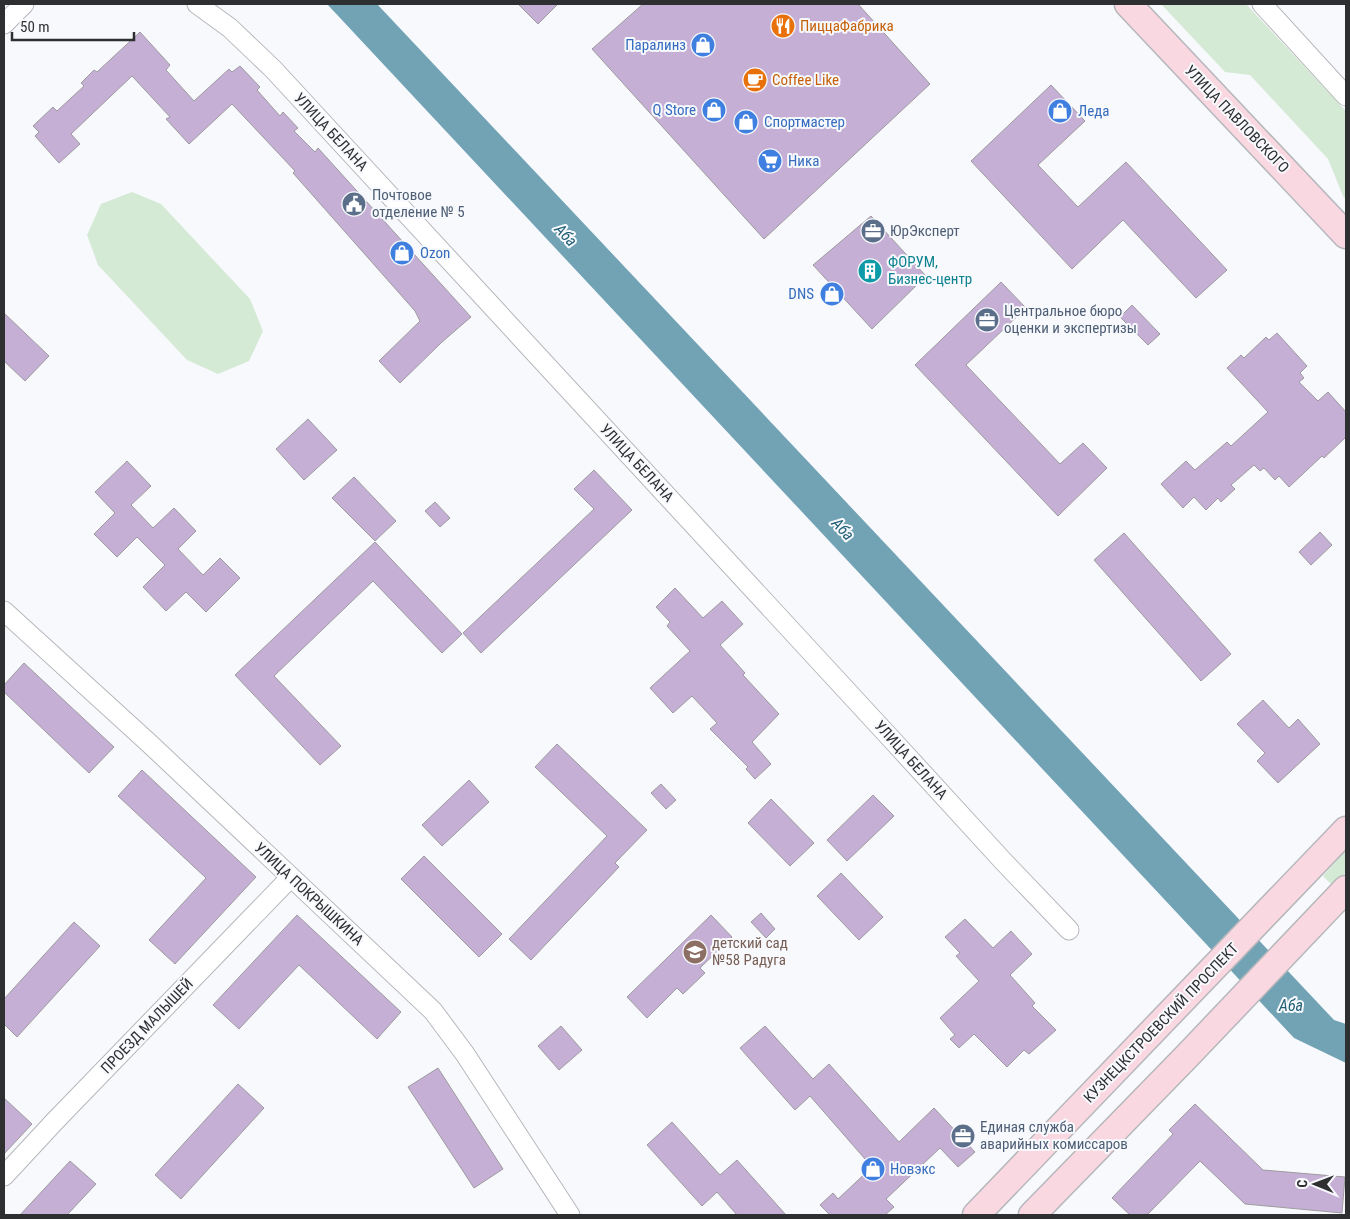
<svg xmlns="http://www.w3.org/2000/svg" width="1350" height="1219" font-family="'Roboto Condensed',sans-serif">
<style>
.green{fill:#d5ead4}
.water{fill:#72a3b5}
.building{fill:#c6afd5;stroke:#9d9b9f}
.lines{fill:none;stroke-linecap:round;stroke-linejoin:round}
.street-casing{stroke:#b6b7bb;stroke-width:21}
.secondary-casing{stroke:#b6b7bb;stroke-width:29}
.street{stroke:#fff;stroke-width:19}
.secondary{stroke:#fad8e2;stroke-width:26}
.labels{text-anchor:middle;dominant-baseline:central;stroke-width:4;stroke-linejoin:round;paint-order:stroke}
.food-label{font-size:15px;fill:#c56008;stroke:#f7f9fd;text-anchor:start}
.shop-label{font-size:15px;fill:#366cbe;stroke:#f7f9fd;text-anchor:start}
.street-label{font-size:15px;fill:#2e2f30;stroke:#f7f9fd}
.service-label{font-size:15px;fill:#4e5e75;stroke:#f7f9fd;text-anchor:start}
.culture-label{font-size:15px;fill:#0d838f;stroke:#f7f9fd;text-anchor:start}
.education-label{font-size:15px;fill:#785e54;stroke:#f7f9fd;text-anchor:start}
.water-label{font-size:16px;font-style:italic;fill:#205f74;stroke:#f7f9fd}
</style>
<rect width="100%" height="100%" fill="#f7f9fd"/>
<path class="green" d="M 1161,4 L 1246,4 L 1346,111 L 1346,200 L 1343,196 L 1328,159 L 1250,75 L 1225,72 Z
M 132,192 L 161,204 L 250,299 L 263,331 L 249,361 L 218,374 L 187,360 L 98,265 L 87,235 L 101,204 Z
M 1346,850 L 1346,872 L 1333,886 L 1323,876 Z"/>
<path class="water" d="M 327,4 L 377,4 L 1334,1020 L 1346,1024 L 1346,1063 L 1294,1038 Z"/>
<path class="building" d="M 518,4 L 558,4 L 538,24 Z
M 643,4 L 858,4 L 930,84 L 764,239 L 592,49 Z
M 140,32 L 170,65 L 166,70 L 194,101 L 229,69 L 232,72 L 240,66 L 260,87 L 257,90 L 280,116 L 283,112 L 298,128 L 294,131 L 315,152 L 318,148 L 471,317 L 442,342 L 400,383 L 379,361 L 420,321 L 415,311 L 293,173 L 295,171 L 232,104 L 189,144 L 166,119 L 170,117 L 132,76 L 71,134 L 80,144 L 59,163 L 35,136 L 39,132 L 33,126 L 53,107 L 57,111 L 84,86 L 81,83 L 94,70 L 97,72 Z
M 1051,85 L 1085,121 L 1038,165 L 1078,207 L 1126,162 L 1227,270 L 1196,298 L 1123,220 L 1072,269 L 971,161 Z
M 871,216 L 926,276 L 872,329 L 813,265 Z
M 1001,282 L 1026,308 L 966,365 L 1060,464 L 1083,443 L 1107,468 L 1058,516 L 915,365 Z
M 1132,305 L 1160,334 L 1148,345 L 1120,317 Z
M 4,313 L 49,356 L 25,381 L 4,361 Z
M 1277,333 L 1307,366 L 1300,373 L 1304,378 L 1299,382 L 1318,401 L 1328,392 L 1346,412 L 1346,437 L 1324,458 L 1322,456 L 1289,487 L 1279,476 L 1275,480 L 1264,468 L 1260,471 L 1254,465 L 1231,485 L 1235,489 L 1221,502 L 1218,498 L 1206,510 L 1194,497 L 1183,508 L 1161,484 L 1186,461 L 1195,470 L 1227,442 L 1231,446 L 1268,412 L 1227,368 L 1241,355 L 1244,358 L 1266,337 L 1269,340 Z
M 308,419 L 337,450 L 304,480 L 276,449 Z
M 127,461 L 151,486 L 131,505 L 153,528 L 174,508 L 196,531 L 178,549 L 203,575 L 220,558 L 240,578 L 206,612 L 186,592 L 166,611 L 143,587 L 165,565 L 137,537 L 117,557 L 94,534 L 115,513 L 95,492 Z
M 594,470 L 632,510 L 481,653 L 463,633 L 594,509 L 574,489 Z
M 354,477 L 396,521 L 375,541 L 332,498 Z
M 435,502 L 450,518 L 440,527 L 425,511 Z
M 1320,532 L 1332,545 L 1311,565 L 1299,552 Z
M 1124,533 L 1231,654 L 1201,681 L 1094,560 Z
M 375,542 L 462,634 L 442,653 L 373,581 L 274,676 L 341,746 L 320,765 L 235,675 Z
M 675,588 L 703,618 L 722,601 L 743,624 L 720,645 L 745,673 L 743,675 L 779,714 L 752,742 L 771,764 L 755,779 L 746,769 L 748,767 L 710,729 L 717,723 L 692,696 L 673,713 L 650,688 L 690,651 L 667,626 L 670,622 L 656,607 Z
M 24,663 L 114,747 L 89,773 L 4,692 L 4,685 Z
M 1263,700 L 1289,728 L 1298,719 L 1320,744 L 1278,783 L 1257,761 L 1265,753 L 1237,724 Z
M 557,744 L 647,830 L 615,863 L 619,867 L 531,960 L 509,939 L 607,836 L 535,767 Z
M 142,770 L 256,877 L 175,964 L 149,940 L 206,878 L 118,796 Z
M 469,780 L 489,802 L 442,846 L 422,825 Z
M 661,784 L 676,800 L 666,809 L 651,793 Z
M 873,795 L 894,816 L 847,861 L 827,840 Z
M 771,799 L 814,843 L 790,866 L 748,823 Z
M 424,856 L 502,934 L 479,957 L 401,879 Z
M 841,873 L 883,917 L 859,940 L 817,896 Z
M 761,913 L 775,929 L 766,938 L 751,922 Z
M 297,915 L 401,1012 L 377,1039 L 299,965 L 239,1029 L 213,1005 Z
M 711,915 L 732,937 L 700,968 L 705,973 L 683,994 L 677,988 L 647,1018 L 627,997 Z
M 965,919 L 993,948 L 1011,931 L 1032,954 L 1010,975 L 1035,1003 L 1032,1006 L 1056,1030 L 1029,1054 L 1024,1050 L 1007,1067 L 974,1034 L 959,1048 L 950,1039 L 955,1035 L 940,1018 L 979,981 L 956,956 L 960,953 L 945,937 Z
M 74,922 L 100,946 L 17,1037 L 4,1024 L 4,999 Z
M 561,1026 L 582,1050 L 559,1070 L 538,1046 Z
M 765,1026 L 813,1079 L 829,1064 L 899,1142 L 934,1108 L 975,1152 L 958,1167 L 940,1148 L 886,1199 L 894,1207 L 885,1215 L 830,1215 L 820,1205 L 833,1193 L 838,1199 L 872,1167 L 810,1096 L 795,1110 L 740,1048 Z
M 438,1068 L 503,1169 L 474,1188 L 408,1087 Z
M 238,1084 L 264,1108 L 181,1199 L 155,1175 Z
M 4,1098 L 32,1124 L 4,1154 Z
M 1195,1104 L 1263,1170 L 1345,1177 L 1342,1213 L 1245,1204 L 1200,1161 L 1147,1215 L 1130,1215 L 1112,1198 L 1173,1134 L 1169,1130 Z
M 672,1122 L 720,1175 L 737,1160 L 786,1215 L 737,1215 L 717,1192 L 702,1206 L 647,1145 Z
M 70,1161 L 96,1184 L 67,1215 L 20,1215 Z"/>
<g class="lines">
<defs>
<path id="street" d="M 197,4 L 230,28 L 273,69 L 895,743 L 1003,861 L 1069,930
M 1262,4 L 1346,96
M 4,24 L 24,4
M 4,611 L 150,744 L 433,1011 L 465,1054 L 570,1215
M 4,1176 L 55,1121 L 291,877"/>
<path id="secondary" d="M 1128,4 L 1346,235
M 976,1215 L 1346,830
M 1032,1215 L 1189,1054 L 1346,889"/>
</defs>
<use href="#street" class="street-casing"/>
<use href="#secondary" class="secondary-casing"/>
<use href="#street" class="street"/>
<use href="#secondary" class="secondary"/>
</g>
<defs>
<symbol id="restaurant-disc" viewBox="-11 -11 22 22"><circle r="9.5" fill="#e8710a" stroke="#f7f9fd"/><path d="M-5-6h1v4h1v-4h1v4h1v-4h1v5L-1.5 .5V6h-2V.5L-5-1ZM5-6V6H3V1.5H1.5Q1.5-4 5-6Z" fill="#fff"/></symbol>
<symbol id="shop-disc" viewBox="-11 -11 22 22"><circle r="9.5" fill="#3f7fe0" stroke="#f7f9fd"/><path d="M-5-2.5h2.3a2.7 3.5 0 0 1 5.4 0H5L5.5 6h-11ZM-1.5-2.5h3a1.5 2.3 0 0 0-3 0Z" fill="#fff"/></symbol>
<symbol id="cafe-disc" viewBox="-11 -11 22 22"><circle r="9.5" fill="#e8710a" stroke="#f7f9fd"/><path d="M-5.5-4.5H6V0H3Q3 3.5 0 3.5H-2.5Q-5.5 3.5-5.5 0ZM3-3.2v2h1.7v-2ZM-6 4.5H4V6H-6Z" fill="#fff"/></symbol>
<symbol id="supermarket-disc" viewBox="-11 -11 22 22"><circle r="9.5" fill="#3f7fe0" stroke="#f7f9fd"/><path d="M-6-5.5h2.5l.6 2H6L4.5 2H-2.5L-4.4-4H-6ZM-1.5 3.2a1.3 1.3 0 1 0 .1 0ZM3 3.2a1.3 1.3 0 1 0 .1 0Z" fill="#fff"/></symbol>
<symbol id="civic-disc" viewBox="-11 -11 22 22"><circle r="9.5" fill="#5c6f8a" stroke="#f7f9fd"/><path d="M-.6-6.5H3V-4.5H.6V-3L4-1V1h2V6H-6V1h2V-1L-.6-3ZM-1.2 2.5V6h2.4V2.5Z" fill="#fff"/></symbol>
<symbol id="office-disc" viewBox="-11 -11 22 22"><circle r="9.5" fill="#5c6f8a" stroke="#f7f9fd"/><path d="M-6-3h4V-5.5h4V-3h4V5H-6ZM-1-4.5V-3h2v-1.5ZM-6 0V1H6V0Z" fill="#fff"/></symbol>
<symbol id="building-disc" viewBox="-11 -11 22 22"><circle r="9.5" fill="#0f9aa8" stroke="#f7f9fd"/><path d="M-4-6H4V6H1V3H-1V6H-4ZM-2.5-4.3h1.7v1.8h-1.7ZM.8-4.3h1.7v1.8H.8ZM-2.5-1h1.7V.8h-1.7ZM.8-1h1.7V.8H.8Z" fill="#fff"/></symbol>
<symbol id="school-disc" viewBox="-11 -11 22 22"><circle r="9.5" fill="#8d6e63" stroke="#f7f9fd"/><path d="M0-5L7-2L0 1L-7-2ZM-4 1L0 2.5L4 1V4Q0 6-4 4Z" fill="#fff"/></symbol>
</defs>
<g fill-rule="evenodd">
<use href="#restaurant-disc" x="769" y="12" width="28" height="28"/>
<use href="#shop-disc" x="689" y="31" width="28" height="28"/>
<use href="#cafe-disc" x="741" y="66" width="28" height="28"/>
<use href="#shop-disc" x="700" y="96" width="28" height="28"/>
<use href="#shop-disc" x="1046" y="97" width="28" height="28"/>
<use href="#shop-disc" x="732" y="108" width="28" height="28"/>
<use href="#supermarket-disc" x="756" y="147" width="28" height="28"/>
<use href="#civic-disc" x="340" y="190" width="28" height="28"/>
<use href="#office-disc" x="859" y="217" width="28" height="28"/>
<use href="#shop-disc" x="388" y="239" width="28" height="28"/>
<use href="#building-disc" x="856" y="257" width="28" height="28"/>
<use href="#shop-disc" x="818" y="280" width="28" height="28"/>
<use href="#office-disc" x="973" y="306" width="28" height="28"/>
<use href="#school-disc" x="681" y="938" width="28" height="28"/>
<use href="#office-disc" x="949" y="1122" width="28" height="28"/>
<use href="#shop-disc" x="859" y="1155" width="28" height="28"/>
</g>
<g class="labels">
<g class="food-label">
<text x="800" y="26">ПиццаФабрика</text>
<text x="772" y="80">Coffee Like</text>
</g>
<g class="shop-label">
<text x="686" y="45" text-anchor="end">Паралинз</text>
<text x="696" y="110" text-anchor="end">Q Store</text>
<text x="1078" y="111">Леда</text>
<text x="764" y="122">Спортмастер</text>
<text x="788" y="161">Ника</text>
<text x="420" y="253">Ozon</text>
<text x="814" y="294" text-anchor="end">DNS</text>
<text x="890" y="1169">Новэкс</text>
</g>
<g class="street-label">
<text transform="translate(1237 119) rotate(46)">УЛИЦА ПАВЛОВСКОГО</text>
<text transform="translate(331 132) rotate(47)">УЛИЦА БЕЛАНА</text>
<text transform="translate(637 463) rotate(47)">УЛИЦА БЕЛАНА</text>
<text transform="translate(911 760) rotate(48)">УЛИЦА БЕЛАНА</text>
<text transform="translate(309 894) rotate(43)">УЛИЦА ПОКРЫШКИНА</text>
<text transform="translate(1161 1023) rotate(-46)">КУЗНЕЦКСТРОЕВСКИЙ ПРОСПЕКТ</text>
<text transform="translate(147 1026) rotate(-46)">ПРОЕЗД МАЛЫШЕЙ</text>
</g>
<g class="service-label">
<text x="372" y="195">Почтовое<tspan x="372" dy="17">отделение № 5</tspan></text>
<text x="890" y="231">ЮрЭксперт</text>
<text x="1004" y="311">Центральное бюро<tspan x="1004" dy="17">оценки и экспертизы</tspan></text>
<text x="980" y="1127">Единая служба<tspan x="980" dy="17">аварийных комиссаров</tspan></text>
</g>
<g class="culture-label">
<text x="888" y="262">ФОРУМ,<tspan x="888" dy="17">Бизнес-центр</tspan></text>
</g>
<g class="education-label">
<text x="712" y="943">детский сад<tspan x="712" dy="17">№58 Радуга</tspan></text>
</g>
<g class="water-label">
<text transform="translate(566 235) rotate(47)">Аба</text>
<text transform="translate(843 529) rotate(47)">Аба</text>
<text x="1291" y="1005">Аба</text>
</g>
</g>
<rect width="1350" height="1219" fill="none" stroke="#2e2f30" stroke-width="10"/>
<g transform="translate(1315 1184) rotate(271)" stroke="#f7f9fd" stroke-width="4" paint-order="stroke">
<path d="M0-4L9 19L0 12L-9 19Z" fill="#2e2f30"/>
<text y="-8" font-size="14" font-weight="bold" text-anchor="middle" fill="#2e2f30">С</text>
</g>
<path d="M12 32v8h122v-8" fill="none" stroke="#2e2f30" stroke-width="2.5"/>
<text x="20" y="32" font-size="15" fill="#2e2f30" stroke="#f7f9fd" stroke-width="4" paint-order="stroke">50 m</text>
</svg>
